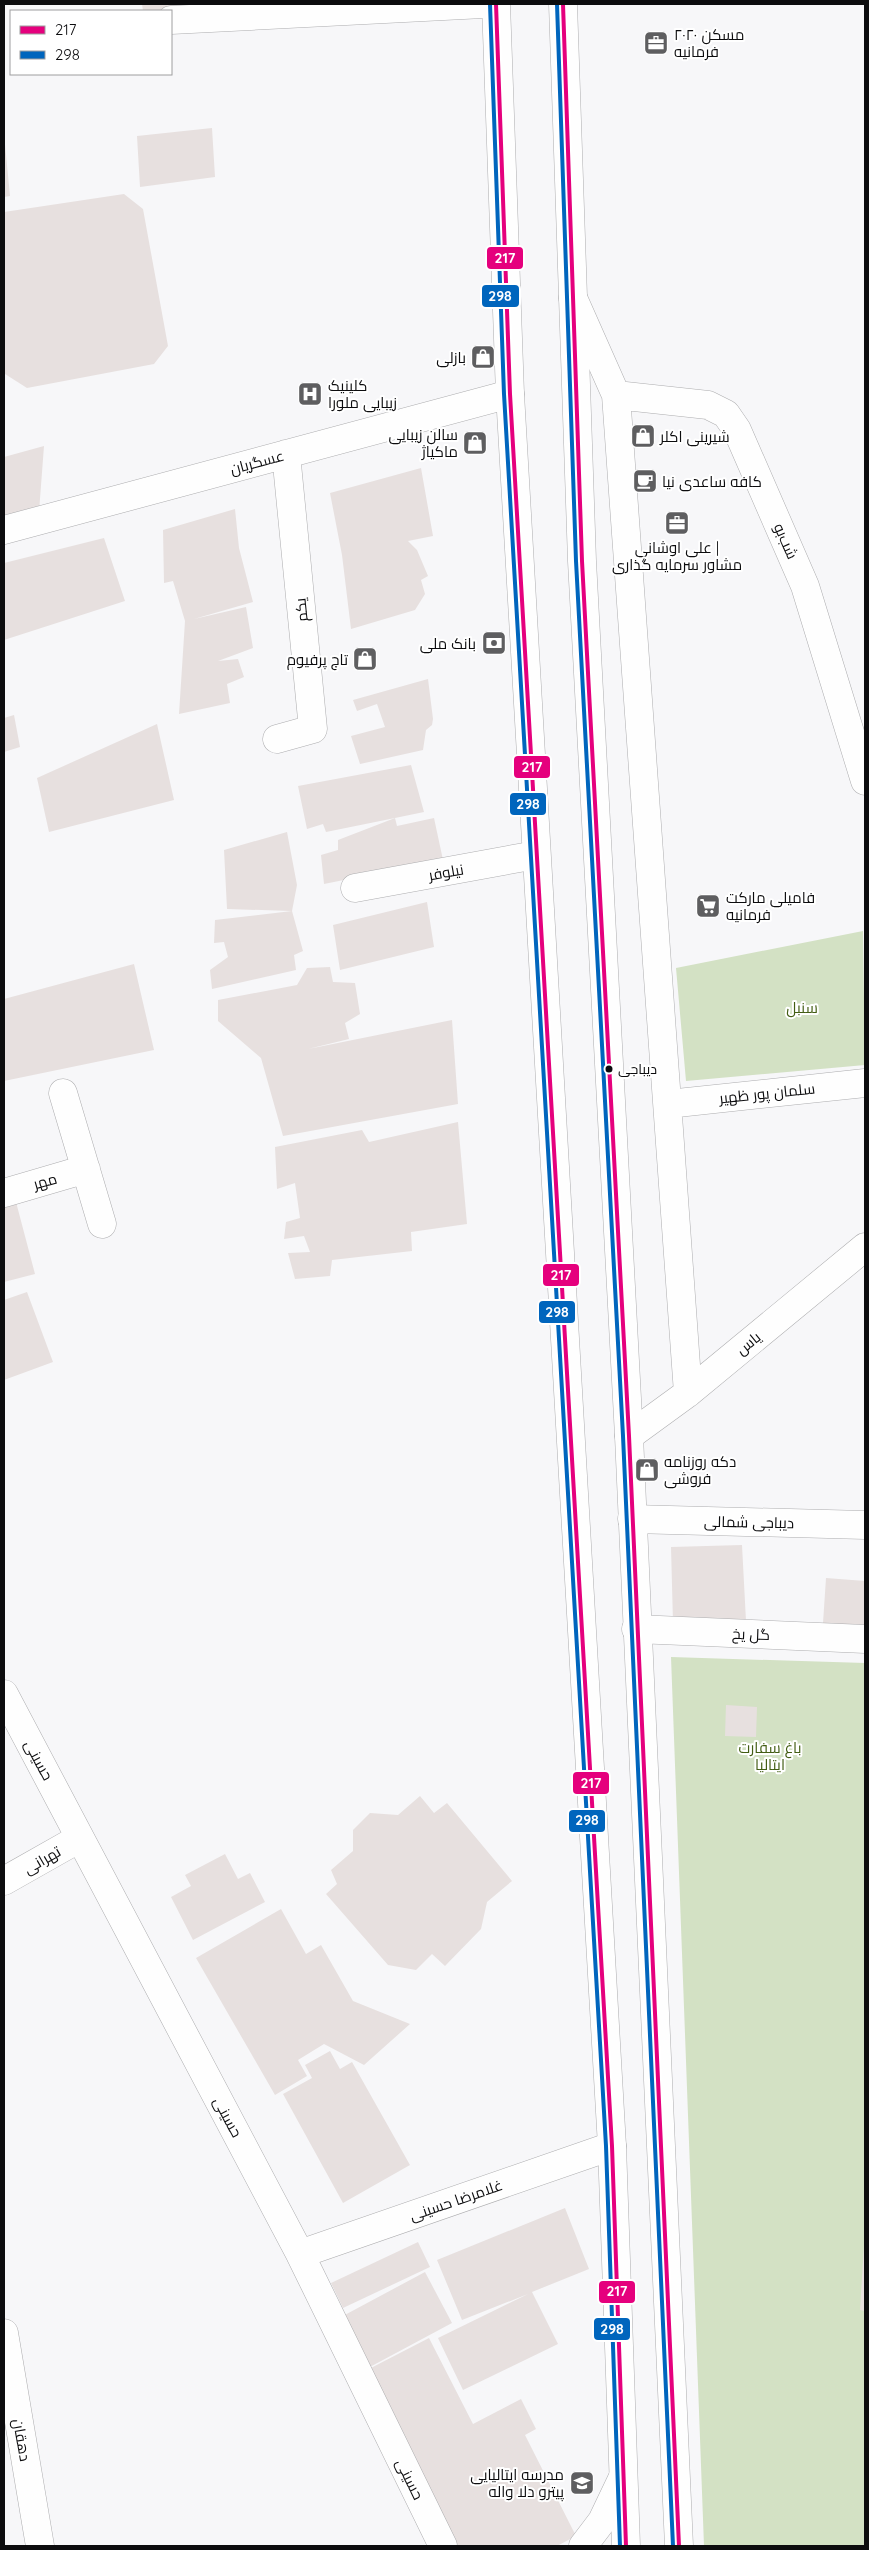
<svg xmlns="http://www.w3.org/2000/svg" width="869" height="2550" font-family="Quicksand,Cairo,sans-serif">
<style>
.green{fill:#d3e1c4}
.building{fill:#e7e0df}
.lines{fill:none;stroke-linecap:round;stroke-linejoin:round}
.minor-casing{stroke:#adadaf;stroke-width:29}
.secondary-casing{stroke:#adadaf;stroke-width:29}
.primary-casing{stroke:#adadaf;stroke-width:29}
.minor{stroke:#fefefe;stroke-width:28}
.secondary{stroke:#fefefe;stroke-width:28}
.primary{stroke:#fefefe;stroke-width:28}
.bus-1-casing{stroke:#fff;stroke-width:8}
.bus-2-casing{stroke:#fff;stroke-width:8}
.bus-1{stroke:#e5007d;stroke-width:4}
.bus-2{stroke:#0065bd;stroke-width:4}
.bus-dot{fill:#0c0c0e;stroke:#fff;stroke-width:2}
.labels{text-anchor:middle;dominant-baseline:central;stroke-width:4;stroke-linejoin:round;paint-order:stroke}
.bus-label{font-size:14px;fill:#0c0c0e;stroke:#fff;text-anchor:start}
.poi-label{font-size:15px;fill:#0c0c0e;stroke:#fff;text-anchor:start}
.street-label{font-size:15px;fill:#0c0c0e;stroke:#fff}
.park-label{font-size:15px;fill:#425d13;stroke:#fff}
.line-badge{stroke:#fff;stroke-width:2}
.badge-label{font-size:14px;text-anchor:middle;font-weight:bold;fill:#fff}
</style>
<rect width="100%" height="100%" fill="#f7f7f9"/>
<path class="green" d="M 863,931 L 865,1065 L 686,1081 L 676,968 Z
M 671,1657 L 865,1663 L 865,2546 L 704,2546 Z"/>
<path class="building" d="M 142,4 L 226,4 L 226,9 L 143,11 Z
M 212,128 L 215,177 L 140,187 L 137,136 Z
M 4,134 L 10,196 L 4,197 Z
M 124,194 L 143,209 L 168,346 L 154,364 L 27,388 L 5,374 L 4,370 L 4,212 Z
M 44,446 L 39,512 L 4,519 L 4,457 Z
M 421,468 L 433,536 L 408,541 L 417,550 L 428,576 L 421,580 L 425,594 L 415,610 L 351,629 L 342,555 L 330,493 Z
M 235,509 L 239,548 L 253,602 L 194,619 L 246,607 L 253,648 L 218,661 L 238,659 L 244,677 L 227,684 L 230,703 L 179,714 L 185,621 L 173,581 L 164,583 L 163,530 Z
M 104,538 L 125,601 L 4,640 L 4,563 Z
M 428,679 L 433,719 L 432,725 L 426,730 L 423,750 L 360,764 L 351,736 L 385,727 L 377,704 L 357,711 L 353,700 Z
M 14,715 L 20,747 L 4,752 L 4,718 Z
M 157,724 L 174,800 L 49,832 L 37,778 Z
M 411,765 L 424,812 L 395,818 L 397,826 L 434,818 L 443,860 L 324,884 L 321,855 L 338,850 L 338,840 L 395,818 L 326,832 L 323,824 L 307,829 L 298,786 Z
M 287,832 L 297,885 L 292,911 L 303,951 L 294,955 L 296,970 L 212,989 L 210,970 L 228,957 L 224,942 L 214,943 L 215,920 L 292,911 L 227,909 L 224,850 Z
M 427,902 L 434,947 L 340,970 L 333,925 Z
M 134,964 L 154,1050 L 4,1081 L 4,999 Z
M 330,967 L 333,982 L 355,983 L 360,1014 L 345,1023 L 349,1039 L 308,1049 L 452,1020 L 458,1104 L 283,1136 L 261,1058 L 218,1021 L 218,1000 L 297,985 L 307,968 Z
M 458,1122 L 467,1224 L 411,1232 L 412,1251 L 332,1260 L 330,1276 L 295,1279 L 288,1253 L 310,1252 L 304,1236 L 284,1239 L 286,1222 L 300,1218 L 295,1183 L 277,1189 L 275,1147 L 362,1130 L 369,1142 Z
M 16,1202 L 35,1274 L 4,1282 L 4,1205 Z
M 27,1292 L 53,1362 L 4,1380 L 4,1300 Z
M 742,1545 L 746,1621 L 673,1623 L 671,1547 Z
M 826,1578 L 865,1581 L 865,1626 L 823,1623 Z
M 726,1705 L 757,1707 L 756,1737 L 725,1736 Z
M 420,1796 L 434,1813 L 447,1803 L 512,1881 L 487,1902 L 481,1929 L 445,1966 L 432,1954 L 416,1970 L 388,1965 L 326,1894 L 337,1884 L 331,1870 L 353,1851 L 353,1830 L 370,1813 L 398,1815 Z
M 225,1854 L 238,1879 L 250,1873 L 265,1902 L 193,1940 L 171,1897 L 191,1886 L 185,1875 Z
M 281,1909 L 306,1954 L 321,1945 L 353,2001 L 410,2024 L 364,2065 L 324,2044 L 298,2060 L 307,2076 L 275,2095 L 196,1958 Z
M 330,2051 L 340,2069 L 352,2062 L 410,2165 L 343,2203 L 283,2094 L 312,2078 L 305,2065 Z
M 565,2208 L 589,2269 L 532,2292 L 558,2344 L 463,2390 L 438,2338 L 528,2294 L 462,2320 L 437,2260 Z
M 418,2242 L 430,2267 L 343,2308 L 331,2283 Z
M 864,2245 L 865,2245 L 865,2311 L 860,2310 Z
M 425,2272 L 452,2323 L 368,2368 L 341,2317 Z
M 429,2338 L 473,2424 L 521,2399 L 536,2429 L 525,2435 L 576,2536 L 557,2546 L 458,2546 L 367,2370 Z"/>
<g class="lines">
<defs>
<path id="minor" d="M 171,20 L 483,4
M 573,298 L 616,395 L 688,1393
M 616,395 L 708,405 L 726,414 L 737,430 L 805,586 L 865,781
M 4,530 L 510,394
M 277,739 L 313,729 L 286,454
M 355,888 L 536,855
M 63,1093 L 102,1224
M 668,1104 L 865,1083
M 4,1193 L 86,1169
M 629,1436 L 688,1393 L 865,1247
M 636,1629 L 865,1639
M 4,1694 L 300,2254 L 443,2546
M 4,1881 L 80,1838
M 300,2254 L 612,2146
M 4,2333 L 40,2546
M 583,2546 L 602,2521 L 623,2477"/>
<path id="secondary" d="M 632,1519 L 865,1525"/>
<path id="primary" d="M 496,4 L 510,394 L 612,2146 L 626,2546
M 563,4 L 582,561 L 629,1436 L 679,2546"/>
</defs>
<use href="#minor" class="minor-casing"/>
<use href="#secondary" class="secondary-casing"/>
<use href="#primary" class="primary-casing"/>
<use href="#minor" class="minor"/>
<use href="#secondary" class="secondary"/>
<use href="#primary" class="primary"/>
<defs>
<path id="bus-1" d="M 496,4 L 510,394 L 612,2146 L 626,2546
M 563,4 L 582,561 L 629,1436 L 679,2546"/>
<path id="bus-2" d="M 490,4 L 504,394 L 606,2146 L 620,2546
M 557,4 L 576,561 L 623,1436 L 673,2546"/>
</defs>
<use href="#bus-1" class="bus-1-casing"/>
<use href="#bus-2" class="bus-2-casing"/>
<use href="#bus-1" class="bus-1"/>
<use href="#bus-2" class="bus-2"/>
</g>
<defs>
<symbol id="office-square" viewBox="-11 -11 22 22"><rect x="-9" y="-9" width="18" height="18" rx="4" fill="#5e5e60" stroke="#fff"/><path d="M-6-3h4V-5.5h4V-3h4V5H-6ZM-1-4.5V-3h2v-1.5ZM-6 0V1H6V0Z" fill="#fff"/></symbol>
<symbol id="shop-square" viewBox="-11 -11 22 22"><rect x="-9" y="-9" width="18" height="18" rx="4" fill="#5e5e60" stroke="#fff"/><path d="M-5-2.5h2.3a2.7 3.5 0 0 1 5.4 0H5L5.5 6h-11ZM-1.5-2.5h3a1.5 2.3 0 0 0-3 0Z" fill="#fff"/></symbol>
<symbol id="hospital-square" viewBox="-11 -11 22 22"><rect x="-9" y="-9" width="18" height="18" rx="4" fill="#5e5e60" stroke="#fff"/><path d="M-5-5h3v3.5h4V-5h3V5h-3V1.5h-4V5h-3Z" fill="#fff"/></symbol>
<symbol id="cafe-square" viewBox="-11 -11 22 22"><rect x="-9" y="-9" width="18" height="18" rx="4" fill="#5e5e60" stroke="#fff"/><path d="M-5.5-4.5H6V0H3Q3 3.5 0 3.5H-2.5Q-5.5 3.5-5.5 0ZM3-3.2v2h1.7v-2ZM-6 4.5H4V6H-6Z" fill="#fff"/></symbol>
<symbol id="bank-square" viewBox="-11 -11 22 22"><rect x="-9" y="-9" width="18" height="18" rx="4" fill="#5e5e60" stroke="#fff"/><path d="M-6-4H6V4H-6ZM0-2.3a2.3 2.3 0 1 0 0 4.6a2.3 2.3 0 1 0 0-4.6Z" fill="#fff"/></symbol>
<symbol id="supermarket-square" viewBox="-11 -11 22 22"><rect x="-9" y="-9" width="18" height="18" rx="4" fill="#5e5e60" stroke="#fff"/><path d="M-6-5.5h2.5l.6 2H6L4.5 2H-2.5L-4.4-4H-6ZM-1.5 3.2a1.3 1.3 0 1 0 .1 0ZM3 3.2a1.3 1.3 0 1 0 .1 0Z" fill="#fff"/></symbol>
<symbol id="school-square" viewBox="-11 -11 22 22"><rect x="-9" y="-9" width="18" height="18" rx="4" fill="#5e5e60" stroke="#fff"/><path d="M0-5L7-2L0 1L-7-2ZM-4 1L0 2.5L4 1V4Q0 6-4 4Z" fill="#fff"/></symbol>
</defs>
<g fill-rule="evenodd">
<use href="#office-square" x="642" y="29" width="28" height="28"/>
<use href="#shop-square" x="469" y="343" width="28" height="28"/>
<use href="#hospital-square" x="296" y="380" width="28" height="28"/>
<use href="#shop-square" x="629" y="422" width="28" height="28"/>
<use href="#shop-square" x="461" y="429" width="28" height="28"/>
<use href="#cafe-square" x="631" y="467" width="28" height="28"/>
<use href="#office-square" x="663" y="509" width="28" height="28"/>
<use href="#bank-square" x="480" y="629" width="28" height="28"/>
<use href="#shop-square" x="351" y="645" width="28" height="28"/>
<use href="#supermarket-square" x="694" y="892" width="28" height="28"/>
<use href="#shop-square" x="633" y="1456" width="28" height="28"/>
<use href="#school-square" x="568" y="2469" width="28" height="28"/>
</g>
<circle class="bus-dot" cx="609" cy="1069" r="4.5"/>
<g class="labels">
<g class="bus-label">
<text x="618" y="1069">دیباجی</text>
</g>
<g class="poi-label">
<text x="674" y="34">مسکن ۲۰۲۰<tspan x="674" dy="17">فرمانیه</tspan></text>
<text x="466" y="357" text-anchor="end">بازلی</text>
<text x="328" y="385">کلینیک<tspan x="328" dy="17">زیبایی ملورا</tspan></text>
<text x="458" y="434" text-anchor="end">سالن زیبایی<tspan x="458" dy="17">ماکیاژ</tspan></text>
<text x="660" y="436">شیرینی اکلر</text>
<text x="662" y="481">کافه ساعدی نیا</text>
<text x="677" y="547" text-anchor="middle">علی اوشانی |<tspan x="677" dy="17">مشاور سرمایه گذاری</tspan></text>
<text x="476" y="643" text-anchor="end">بانک ملی</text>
<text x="348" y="659" text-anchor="end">تاچ پرفيوم</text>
<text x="726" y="897">فامیلی مارکت<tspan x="726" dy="17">فرمانیه</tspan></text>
<text x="664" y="1461">دکه روزنامه<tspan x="664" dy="17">فروشی</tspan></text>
<text x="564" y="2474" text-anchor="end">مدرسه ایتالیایی<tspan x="564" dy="17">پیترو دلا واله</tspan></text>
</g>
<g class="street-label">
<text transform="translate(257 462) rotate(-15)">عسگریان</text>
<text transform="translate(786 541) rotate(66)">شب‌بو</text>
<text transform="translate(301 610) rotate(-96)">یکم</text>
<text transform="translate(446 872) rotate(-10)">نیلوفر</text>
<text transform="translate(767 1093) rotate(-6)">سلمان پور ظهیر</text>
<text transform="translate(45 1181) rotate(-16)">مهر</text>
<text transform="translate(748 1343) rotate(-39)">یاس</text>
<text transform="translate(749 1522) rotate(1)">دیباجی شمالی</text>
<text transform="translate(751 1634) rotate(2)">گل یخ</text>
<text transform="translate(39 1760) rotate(62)">حسینی</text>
<text transform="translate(42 1860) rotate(-30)">تهرانی</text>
<text transform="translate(228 2117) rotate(62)">حسینی</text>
<text transform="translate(456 2200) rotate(-19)">غلامرضا حسینی</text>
<text transform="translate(22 2440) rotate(80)">دهقان</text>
<text transform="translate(410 2479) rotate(64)">حسینی</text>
</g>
<g class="park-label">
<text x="802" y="1007">سنبل</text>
<text x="770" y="1747">باغ سفارت<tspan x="770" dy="17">ایتالیا</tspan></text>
</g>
</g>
<g class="line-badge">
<rect x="486" y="246" width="38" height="24" rx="5" fill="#e5007d"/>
<rect x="481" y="284" width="39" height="24" rx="5" fill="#0065bd"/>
<rect x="513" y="755" width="38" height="24" rx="5" fill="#e5007d"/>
<rect x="509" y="792" width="38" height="24" rx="5" fill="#0065bd"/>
<rect x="542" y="1263" width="38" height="24" rx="5" fill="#e5007d"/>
<rect x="538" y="1300" width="38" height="24" rx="5" fill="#0065bd"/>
<rect x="572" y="1771" width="38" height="24" rx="5" fill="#e5007d"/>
<rect x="568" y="1809" width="38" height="24" rx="5" fill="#0065bd"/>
<rect x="598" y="2280" width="38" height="24" rx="5" fill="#e5007d"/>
<rect x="593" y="2317" width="38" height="24" rx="5" fill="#0065bd"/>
</g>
<g class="badge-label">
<text x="505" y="263">217</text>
<text x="500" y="301">298</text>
<text x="532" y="772">217</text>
<text x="528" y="809">298</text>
<text x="561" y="1280">217</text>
<text x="557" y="1317">298</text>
<text x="591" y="1788">217</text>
<text x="587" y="1825">298</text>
<text x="617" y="2296">217</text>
<text x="612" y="2334">298</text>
</g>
<rect width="869" height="2550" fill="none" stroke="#0c0c0e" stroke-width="10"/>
<rect x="10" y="10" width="162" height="65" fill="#ffffff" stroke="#9e9e9f"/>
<rect x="20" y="26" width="25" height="8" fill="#e5007d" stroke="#9e9e9f"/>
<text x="55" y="35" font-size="15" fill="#0c0c0e">217</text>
<rect x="20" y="51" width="25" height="8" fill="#0065bd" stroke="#9e9e9f"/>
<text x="55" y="60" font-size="15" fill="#0c0c0e">298</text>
</svg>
